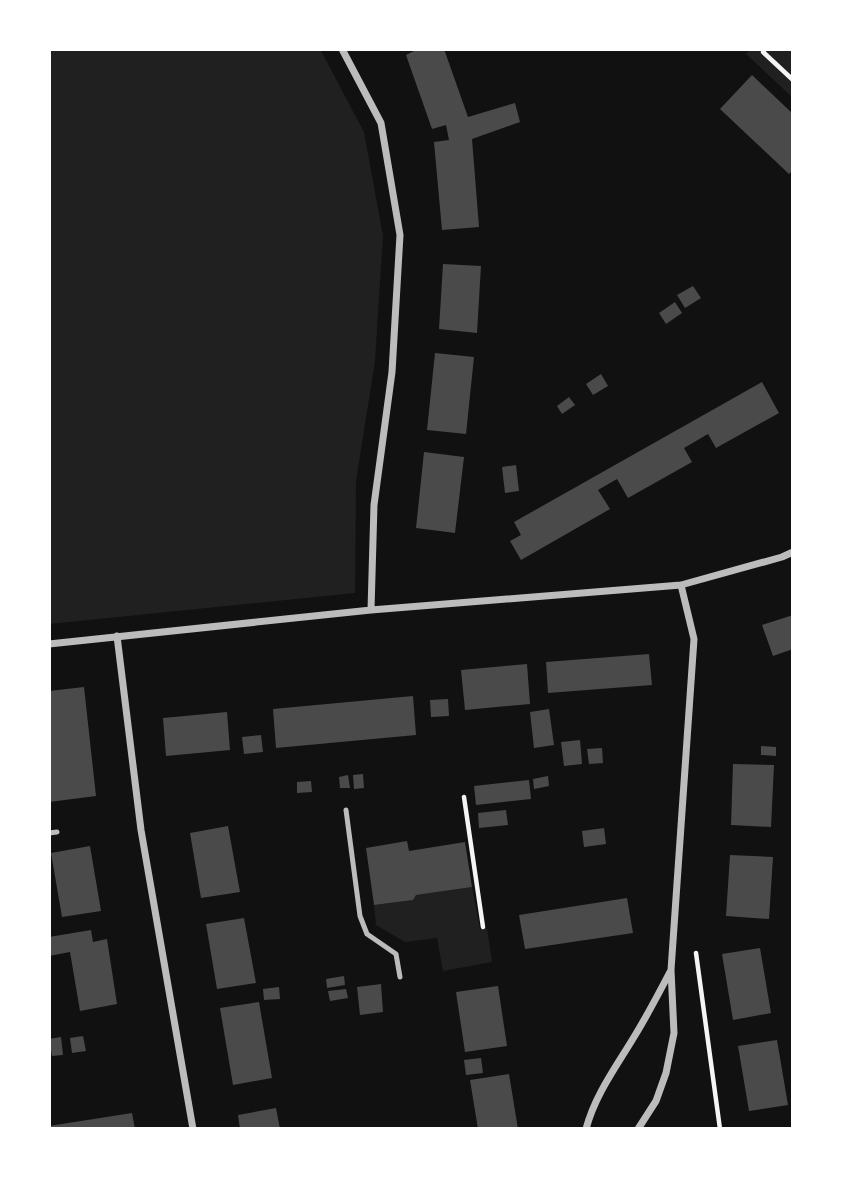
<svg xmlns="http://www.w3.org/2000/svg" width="842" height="1178" font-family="Arial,sans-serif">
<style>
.green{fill:#202020}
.building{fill:#4a4a4a}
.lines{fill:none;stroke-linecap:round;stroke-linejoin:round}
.path{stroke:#f5f5f5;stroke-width:4.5}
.service{stroke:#bcbcbc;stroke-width:5}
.minor{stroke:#bcbcbc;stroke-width:7}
</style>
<rect width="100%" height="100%" fill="#111"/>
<path class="green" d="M 49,49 L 320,49 L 364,132 L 383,236 L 375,361 L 356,481 L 355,593 L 49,624 Z
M 751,49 L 793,49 L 793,98 L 746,54 Z
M 472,887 L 480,929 L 487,928 L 492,962 L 443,971 L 437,938 L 405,942 L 376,925 L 374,905 L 413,900 L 416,895 Z"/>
<path class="building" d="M 418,49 L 444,49 L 468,117 L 515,103 L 520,122 L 472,139 L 479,227 L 442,230 L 434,142 L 449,140 L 446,125 L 432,129 L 406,55 Z
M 752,75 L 793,114 L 793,170 L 789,174 L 720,109 Z
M 443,264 L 481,266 L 477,333 L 439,329 Z
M 693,286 L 701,298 L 685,308 L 677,295 Z
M 675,302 L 682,313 L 666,324 L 659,313 Z
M 435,353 L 474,357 L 466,434 L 427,430 Z
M 601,374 L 608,386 L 593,395 L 586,384 Z
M 762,382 L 779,413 L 716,448 L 708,434 L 684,448 L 692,462 L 628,498 L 617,479 L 598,490 L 610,509 L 521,560 L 510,541 L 521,535 L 514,522 Z
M 569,397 L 575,405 L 562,414 L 557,406 Z
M 424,452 L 464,457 L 455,533 L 416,528 Z
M 516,465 L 519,491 L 505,493 L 502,467 Z
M 793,615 L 793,649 L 773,656 L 762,625 Z
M 649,654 L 652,685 L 548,693 L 546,662 Z
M 527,664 L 530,704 L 465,710 L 461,670 Z
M 84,687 L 96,796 L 49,802 L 49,691 Z
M 413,696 L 416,735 L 276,748 L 273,709 Z
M 448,699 L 449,716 L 431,717 L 430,700 Z
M 549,709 L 554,745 L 534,748 L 530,712 Z
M 227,712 L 230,750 L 166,756 L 163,718 Z
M 261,735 L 263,752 L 244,754 L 242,737 Z
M 580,740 L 582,764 L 564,766 L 561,742 Z
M 761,746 L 776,747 L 776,756 L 761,755 Z
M 602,748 L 603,763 L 589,764 L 587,749 Z
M 733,764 L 774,765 L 771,827 L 731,825 Z
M 363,774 L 364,788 L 354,789 L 353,775 Z
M 348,775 L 350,788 L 340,788 L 339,777 Z
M 548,776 L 549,786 L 534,789 L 533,779 Z
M 529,780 L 531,799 L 476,805 L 474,786 Z
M 311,781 L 312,792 L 297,793 L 297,782 Z
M 506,810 L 508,825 L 479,828 L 478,813 Z
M 228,826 L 240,892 L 201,898 L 190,833 Z
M 604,828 L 606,844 L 584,847 L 582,831 Z
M 407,841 L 409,851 L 465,842 L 472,887 L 416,895 L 413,900 L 374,905 L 366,848 Z
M 90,846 L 101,911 L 62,917 L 51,853 Z
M 730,855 L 773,857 L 769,919 L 726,916 Z
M 627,898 L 633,933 L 525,949 L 519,915 Z
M 244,918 L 256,983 L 217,989 L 206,924 Z
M 91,930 L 93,942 L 107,939 L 117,1004 L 80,1011 L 70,952 L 49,956 L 49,937 Z
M 760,948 L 771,1013 L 733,1020 L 722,954 Z
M 344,976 L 345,985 L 327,988 L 326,979 Z
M 381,984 L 383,1012 L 360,1015 L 357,987 Z
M 498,986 L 507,1046 L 465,1052 L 456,992 Z
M 279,987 L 280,999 L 264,1000 L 263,989 Z
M 346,989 L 348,998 L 330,1001 L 328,991 Z
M 259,1002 L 272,1078 L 233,1085 L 220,1008 Z
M 83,1036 L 86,1051 L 72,1053 L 70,1038 Z
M 61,1037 L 63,1055 L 52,1056 L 49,1039 Z
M 777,1040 L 788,1105 L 749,1111 L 738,1046 Z
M 481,1058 L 483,1073 L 466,1075 L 464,1060 Z
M 509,1074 L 518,1129 L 478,1129 L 470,1080 Z
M 276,1108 L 280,1129 L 240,1129 L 238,1115 Z
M 132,1113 L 135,1129 L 49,1129 L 49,1126 Z"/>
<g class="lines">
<path class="path" d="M 765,49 L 763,52 L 793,80
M 464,797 L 483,927
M 696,953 L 720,1129"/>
<path class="service" d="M 346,810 L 360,916 L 367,934 L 396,954 L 400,977
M 49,833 L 57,832"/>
<path class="minor" d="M 342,49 L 381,123 L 400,235 L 392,372 L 374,505 L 371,610
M 117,636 L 141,830 L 193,1129
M 49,644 L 371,610 L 681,585 L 782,557 L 793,552
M 586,1129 C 595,1095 616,1067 634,1037 C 647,1016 659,993 671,970
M 638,1129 L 656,1101 L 666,1073 L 674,1033 L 671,970 L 694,639 L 681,585"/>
</g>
<rect width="842" height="1178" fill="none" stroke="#ffffff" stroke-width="102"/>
</svg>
